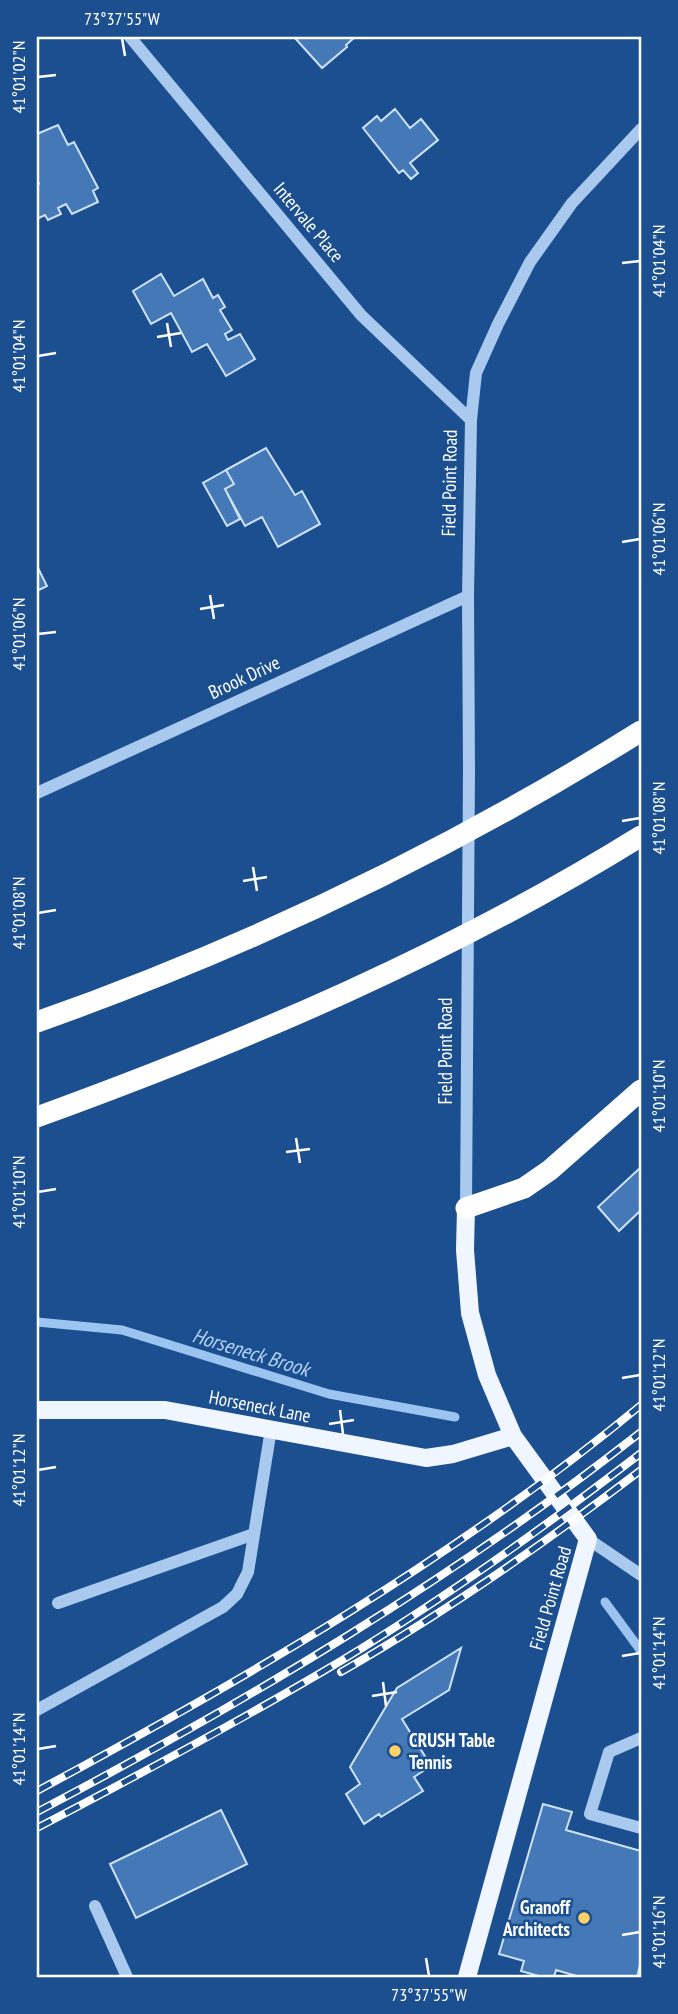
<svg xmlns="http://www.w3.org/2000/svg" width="678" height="2014" font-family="'PT Sans Narrow',sans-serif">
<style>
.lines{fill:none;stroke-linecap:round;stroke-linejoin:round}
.stream{stroke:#9cc4f0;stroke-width:9}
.building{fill:#4478b7;stroke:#cfe3fa;stroke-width:2}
.minor{stroke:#a9c9ee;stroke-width:12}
.major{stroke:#f0f6ff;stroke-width:18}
.highway{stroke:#fff;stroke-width:21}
.rail-casing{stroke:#fff;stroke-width:8}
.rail{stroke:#1b4f8f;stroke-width:5;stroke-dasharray:16;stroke-linecap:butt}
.ticks{fill:none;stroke:#fff;stroke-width:2.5}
.poi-dot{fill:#ffd166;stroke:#1b4f8f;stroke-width:2.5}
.labels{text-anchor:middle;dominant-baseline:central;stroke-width:5;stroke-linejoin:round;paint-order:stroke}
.street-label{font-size:19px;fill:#fff;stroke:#1b4f8f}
.poi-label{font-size:19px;font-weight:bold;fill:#fff;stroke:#1b4f8f;text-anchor:start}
.water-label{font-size:21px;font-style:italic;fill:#b5d3f5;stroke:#1b4f8f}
.neatline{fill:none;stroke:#fff;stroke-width:2.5}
.ticks-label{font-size:18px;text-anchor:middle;fill:#fff}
</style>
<rect width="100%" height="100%" fill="#1b4f8f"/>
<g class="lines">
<path class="stream" d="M 37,1322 L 122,1330 L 329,1394 L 455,1417
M 605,1602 L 641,1651"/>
</g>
<path class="building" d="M 294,37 L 355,37 L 346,45 L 347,47 L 322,68 Z
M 395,109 L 410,128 L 421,119 L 438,140 L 410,163 L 418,173 L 411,179 L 403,170 L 399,173 L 363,128 L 377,116 L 381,121 Z
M 58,125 L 68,145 L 74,142 L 98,188 L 93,191 L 98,202 L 72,214 L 66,204 L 58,208 L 61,214 L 48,220 L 45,215 L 37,219 L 37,186 L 39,184 L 37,179 L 37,134 Z
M 161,274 L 174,296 L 203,279 L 213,298 L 218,295 L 225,307 L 220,310 L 232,330 L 225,334 L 228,340 L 240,334 L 255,359 L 226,376 L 207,344 L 192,352 L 171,313 L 151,324 L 133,291 Z
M 266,448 L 295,495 L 302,491 L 320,524 L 278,547 L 262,517 L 245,526 L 225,489 L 234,484 L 226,470 Z
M 226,470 L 234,484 L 225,489 L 240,519 L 227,526 L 203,483 Z
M 37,566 L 47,586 L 37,591 Z
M 641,1167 L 641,1210 L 619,1231 L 598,1207 Z
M 461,1648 L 449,1690 L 402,1719 L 431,1766 L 414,1777 L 423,1791 L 381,1817 L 379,1814 L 364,1824 L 346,1794 L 360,1784 L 350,1767 L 397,1688 Z
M 543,1804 L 572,1812 L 566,1830 L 641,1851 L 641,1961 L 637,1977 L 580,1977 L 556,1970 L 554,1977 L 542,1977 L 521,1971 L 524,1961 L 499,1954 Z
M 221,1810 L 247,1864 L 136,1918 L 110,1864 Z"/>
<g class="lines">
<path class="minor" d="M 130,37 L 361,315 L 471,420
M 37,793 L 468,596
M 466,1208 L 469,770 L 468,596 L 471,420 L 476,373 L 498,324 L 530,262 L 572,203 L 641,129
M 588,1539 L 641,1575
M 58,1603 L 254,1534
M 37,1710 L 223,1607 L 237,1594 L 248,1572 L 271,1429
M 641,1738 L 609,1752 L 590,1814 L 641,1828
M 95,1906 L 127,1977"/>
<path class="major" d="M 466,1208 L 465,1250 L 470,1313 L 487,1375 L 513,1436 L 588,1539 L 467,1977
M 37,1410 L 165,1410 L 426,1458 L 453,1454 L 513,1436"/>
<path class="highway" d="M 37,1022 C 249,947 451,850 641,731
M 37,1117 C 246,1041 451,954 641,836
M 466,1208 L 524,1188 L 550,1170 L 641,1090"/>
<defs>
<path id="rail" d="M 341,1672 C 446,1612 545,1543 641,1470
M 37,1791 C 247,1678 457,1557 641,1405
M 37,1812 C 248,1701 453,1579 641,1432
M 37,1828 C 131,1779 225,1729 317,1675 C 430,1609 537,1533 641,1453"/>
</defs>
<use href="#rail" class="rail-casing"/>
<use href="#rail" class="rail"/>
</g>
<path class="ticks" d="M 122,38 L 125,56M 38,77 L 56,75M 622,263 L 640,261M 167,323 L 171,347M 157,337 L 181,333M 38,356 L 56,353M 622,542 L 640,539M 210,595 L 214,619M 200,609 L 224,605M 38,634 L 56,632M 622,821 L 640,818M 253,867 L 257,891M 243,881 L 267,877M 38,913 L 56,910M 622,1099 L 640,1096M 296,1138 L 300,1163M 286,1152 L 310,1149M 38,1192 L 56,1189M 622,1378 L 640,1375M 340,1410 L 343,1434M 329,1424 L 354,1420M 38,1470 L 56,1467M 622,1656 L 640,1653M 383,1682 L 386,1706M 372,1696 L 397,1692M 38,1749 L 56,1746M 622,1935 L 640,1932M 426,1958 L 429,1976"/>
<g class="poi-dot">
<circle cx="395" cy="1751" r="7"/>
<circle cx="584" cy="1918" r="7"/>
</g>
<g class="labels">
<g class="street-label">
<text transform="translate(309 222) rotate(50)">Intervale Place</text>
<text transform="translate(449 483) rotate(-89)">Field Point Road</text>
<text transform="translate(244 677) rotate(-25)">Brook Drive</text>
<text transform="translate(445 1051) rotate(-90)">Field Point Road</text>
<text transform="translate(260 1406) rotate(11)">Horseneck Lane</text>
<text transform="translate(550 1598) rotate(-74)">Field Point Road</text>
</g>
<g class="poi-label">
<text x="409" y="1740">CRUSH Table<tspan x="409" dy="22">Tennis</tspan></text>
<text x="570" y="1907" text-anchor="end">Granoff<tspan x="570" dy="22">Architects</tspan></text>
</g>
<g class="water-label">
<text transform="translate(251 1352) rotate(17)">Horseneck Brook</text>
</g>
</g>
<rect width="678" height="2014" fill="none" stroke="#1b4f8f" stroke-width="77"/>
<rect x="38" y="38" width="602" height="1938" class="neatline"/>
<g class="ticks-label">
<text x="122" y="25">73°37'55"W</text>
<text transform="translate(19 77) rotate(-90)" y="6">41°01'02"N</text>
<text transform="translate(659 261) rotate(-90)" y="6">41°01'04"N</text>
<text transform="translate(19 356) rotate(-90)" y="6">41°01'04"N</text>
<text transform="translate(659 539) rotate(-90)" y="6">41°01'06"N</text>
<text transform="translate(19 634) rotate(-90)" y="6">41°01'06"N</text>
<text transform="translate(659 818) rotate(-90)" y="6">41°01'08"N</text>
<text transform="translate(19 913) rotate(-90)" y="6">41°01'08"N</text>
<text transform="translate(659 1096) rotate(-90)" y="6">41°01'10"N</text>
<text transform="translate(19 1192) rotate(-90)" y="6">41°01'10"N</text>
<text transform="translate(659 1375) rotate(-90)" y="6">41°01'12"N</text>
<text transform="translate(19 1470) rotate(-90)" y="6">41°01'12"N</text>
<text transform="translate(659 1653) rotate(-90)" y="6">41°01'14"N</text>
<text transform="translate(19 1749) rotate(-90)" y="6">41°01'14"N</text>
<text transform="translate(659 1932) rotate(-90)" y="6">41°01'16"N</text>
<text x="429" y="2001">73°37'55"W</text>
</g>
</svg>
